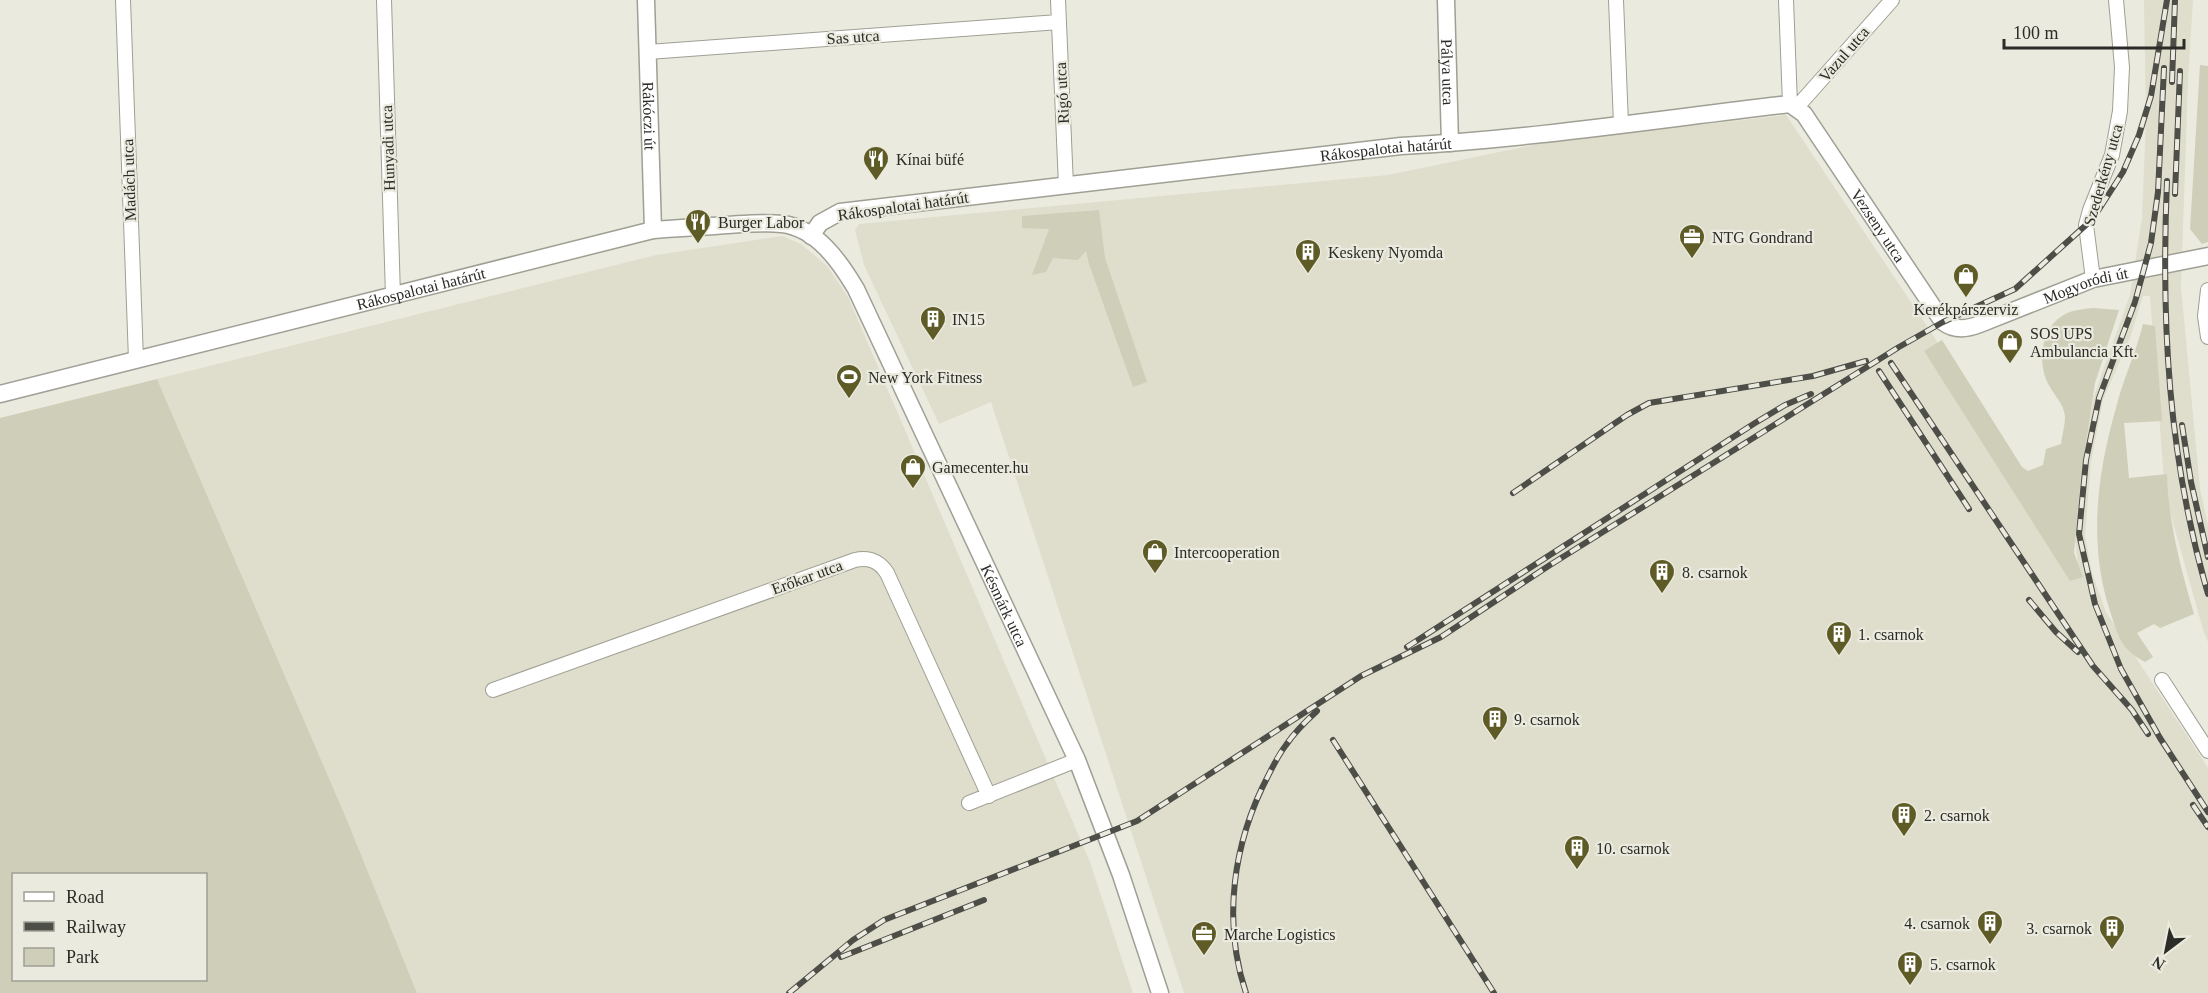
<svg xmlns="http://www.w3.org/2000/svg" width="2208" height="993" font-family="'Times New Roman',serif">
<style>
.built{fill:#dfdecc}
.green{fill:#cfceb9;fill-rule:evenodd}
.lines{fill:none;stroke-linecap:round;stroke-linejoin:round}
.minor-casing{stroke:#9f9f94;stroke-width:16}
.tertiary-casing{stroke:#9f9f94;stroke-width:19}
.minor{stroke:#fff;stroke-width:14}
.tertiary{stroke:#fff;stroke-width:16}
.rail-casing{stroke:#4e4e49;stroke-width:6}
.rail{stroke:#eaeade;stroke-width:4;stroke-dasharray:11;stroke-linecap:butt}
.labels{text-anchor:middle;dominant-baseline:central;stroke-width:4.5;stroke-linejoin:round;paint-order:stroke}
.street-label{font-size:16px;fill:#2b2b27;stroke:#eaeade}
.poi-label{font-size:16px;fill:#2b2b27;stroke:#eaeade;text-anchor:start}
</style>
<rect width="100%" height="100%" fill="#eaeade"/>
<path class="built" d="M 2144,0 L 2193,0 L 2188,81 L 2181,287 L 2200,489 L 2208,525 L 2208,642 L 2204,633 L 2165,494 L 2150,296 L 2143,296 L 2130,338 L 2103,400 L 2091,462 L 2085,536 L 2092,573 L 2106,612 L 2208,768 L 2208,993 L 1184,993 L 991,402 L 939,424 L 864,265 L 855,230 L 859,224 L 1388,175 L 1548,142 L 1786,115 L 1929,329 L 2078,564 L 2074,531 L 2080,457 L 2094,396 L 2130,295 L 2142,218 L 2146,120 Z
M 782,236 L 801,244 L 827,266 L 848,297 L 1090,862 L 1133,993 L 417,993 L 347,820 L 157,379 L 656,255 Z"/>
<path class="green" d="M 2200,65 L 2208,66 L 2208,242 L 2202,244 L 2190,229 Z
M 1099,210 L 1105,258 L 1147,382 L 1133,387 L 1089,264 L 1086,251 L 1078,260 L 1053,258 L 1046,272 L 1032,275 L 1049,229 L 1022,228 L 1022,216 Z
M 2093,308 L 2119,310 L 2095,383 L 2081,475 L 2074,553 L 2083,577 L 2070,581 L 1924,351 L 1942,340 L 2022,467 L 2028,471 L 2043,465 L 2046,449 L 2061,444 C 2062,436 2065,425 2065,417 C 2065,404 2050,391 2046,379 C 2038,359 2042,328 2062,316 C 2071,310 2083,309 2093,308 Z
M 2143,324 L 2155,326 L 2162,421 L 2124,423 L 2129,478 L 2167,474 C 2168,521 2181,569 2194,614 L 2160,628 L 2154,624 L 2137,633 L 2153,657 L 2145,662 C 2120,649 2118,635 2110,611 C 2088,544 2097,474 2116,408 C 2123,379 2136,353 2143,324 Z
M 157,379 L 347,820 L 417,993 L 0,993 L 0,418 ZM 14,874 L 206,874 L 206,980 L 14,980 Z"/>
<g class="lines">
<defs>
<path id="minor" d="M 123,0 L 136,360
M 384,0 L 393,296
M 1058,0 L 1066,186
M 1616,0 L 1621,124
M 1786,0 L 1790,104
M 648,52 L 1059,22
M 1797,107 L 1892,0
M 2093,279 L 2086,225 L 2090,210 L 2112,155 L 2120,111 L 2122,67 L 2116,0
M 2208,290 L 2205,316 L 2208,337
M 2162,680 L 2208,751
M 493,690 L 855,560 C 869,557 879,561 887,573 L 989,796
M 969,803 L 1077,760"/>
<g id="tertiary">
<path id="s1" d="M 646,0 L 653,230"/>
<path id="s2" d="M 1446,0 L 1450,143"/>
<path id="s3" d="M 811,236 L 820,223 L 840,212 L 1401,146 C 1531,139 1661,119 1790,104 L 1804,114 L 1943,322 C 1955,331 1967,329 1980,324 L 2093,279 L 2208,256"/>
<path id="s4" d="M 0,394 L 653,230 C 678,228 702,227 727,225 C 745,224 764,222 782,224 C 817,228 840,262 856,289 L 1077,760 L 1121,875 L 1160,993"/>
</g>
</defs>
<use href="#minor" class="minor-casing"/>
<use href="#tertiary" class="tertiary-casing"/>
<use href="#minor" class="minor"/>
<use href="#tertiary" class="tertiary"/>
<defs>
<path id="rail" d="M 2164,68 L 2158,192 L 2151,243 L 2135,302 L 2099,398 L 2086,460 L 2079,534 L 2095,604 L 2121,669 L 2160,738 L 2208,812
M 2172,82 L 2175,0
M 2167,181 C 2161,322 2168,457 2208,594
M 2175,194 L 2180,71
M 1891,363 L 2093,666 L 2132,710 L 2148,734
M 1879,371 L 1969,509
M 2182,425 L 2191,482 L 2208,557
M 1513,493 L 1627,415 L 1649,403 L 1813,376 L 1866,361
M 2029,600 L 2056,632 L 2078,652
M 1407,647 L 1755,423 L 1785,405 L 1811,394
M 1333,740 L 1494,993
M 2193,805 L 2208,827
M 841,957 L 984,900
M 789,993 L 853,940 L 884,920 L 1137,821 L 1361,676 L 1441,637 L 1550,565 L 1899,347 L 1943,322 L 2015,289 L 2086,225 L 2096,214 L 2123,172 L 2139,135 L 2151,96 L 2167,0
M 1246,993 C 1222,921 1233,843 1268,776 C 1273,766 1279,754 1286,745 C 1294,733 1306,721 1317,711"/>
</defs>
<use href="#rail" class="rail-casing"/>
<use href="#rail" class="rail"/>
</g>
<defs>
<symbol id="restaurant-pin" viewBox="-11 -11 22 30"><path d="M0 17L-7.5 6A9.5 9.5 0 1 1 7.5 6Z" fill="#5e5b27" stroke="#eaeade"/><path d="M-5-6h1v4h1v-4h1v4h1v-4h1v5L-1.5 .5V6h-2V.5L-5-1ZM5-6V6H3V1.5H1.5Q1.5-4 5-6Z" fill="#fff"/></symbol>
<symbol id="office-pin" viewBox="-11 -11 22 30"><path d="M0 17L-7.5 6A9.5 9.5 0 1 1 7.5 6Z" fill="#5e5b27" stroke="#eaeade"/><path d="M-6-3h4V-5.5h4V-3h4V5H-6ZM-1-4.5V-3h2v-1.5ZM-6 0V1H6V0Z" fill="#fff"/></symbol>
<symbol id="building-pin" viewBox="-11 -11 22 30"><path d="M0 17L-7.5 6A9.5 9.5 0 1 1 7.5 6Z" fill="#5e5b27" stroke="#eaeade"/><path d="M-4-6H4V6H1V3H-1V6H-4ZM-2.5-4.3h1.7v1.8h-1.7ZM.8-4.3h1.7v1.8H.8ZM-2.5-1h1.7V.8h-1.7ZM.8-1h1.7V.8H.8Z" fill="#fff"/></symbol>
<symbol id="shop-pin" viewBox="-11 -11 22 30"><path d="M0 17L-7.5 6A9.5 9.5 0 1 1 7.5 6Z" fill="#5e5b27" stroke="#eaeade"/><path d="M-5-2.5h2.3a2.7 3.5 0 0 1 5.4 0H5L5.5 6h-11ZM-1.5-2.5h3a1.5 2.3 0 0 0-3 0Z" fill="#fff"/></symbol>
<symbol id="stadium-pin" viewBox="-11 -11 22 30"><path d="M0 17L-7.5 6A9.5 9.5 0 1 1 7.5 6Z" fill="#5e5b27" stroke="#eaeade"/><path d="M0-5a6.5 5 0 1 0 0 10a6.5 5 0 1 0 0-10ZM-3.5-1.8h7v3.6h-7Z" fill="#fff"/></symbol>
</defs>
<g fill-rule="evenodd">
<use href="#restaurant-pin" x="861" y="144" width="30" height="40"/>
<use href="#restaurant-pin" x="683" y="207" width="30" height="40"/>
<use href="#office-pin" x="1677" y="222" width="30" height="40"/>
<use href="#building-pin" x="1293" y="237" width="30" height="40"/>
<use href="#shop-pin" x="1951" y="261" width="30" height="40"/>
<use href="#building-pin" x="918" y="304" width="30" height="40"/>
<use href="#shop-pin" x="1995" y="327" width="30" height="40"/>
<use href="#stadium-pin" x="834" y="362" width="30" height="40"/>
<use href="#shop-pin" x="898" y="452" width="30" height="40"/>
<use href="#shop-pin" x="1140" y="537" width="30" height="40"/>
<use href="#building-pin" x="1647" y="557" width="30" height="40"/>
<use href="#building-pin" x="1824" y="619" width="30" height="40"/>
<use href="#building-pin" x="1480" y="704" width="30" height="40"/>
<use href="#building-pin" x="1889" y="800" width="30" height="40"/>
<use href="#building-pin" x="1562" y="833" width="30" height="40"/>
<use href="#building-pin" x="1975" y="908" width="30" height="40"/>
<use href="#building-pin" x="2097" y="913" width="30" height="40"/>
<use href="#office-pin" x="1189" y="919" width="30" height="40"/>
<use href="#building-pin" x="1895" y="949" width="30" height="40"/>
</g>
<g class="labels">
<g class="street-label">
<text transform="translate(853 37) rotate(-4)">Sas utca</text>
<text transform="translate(1844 54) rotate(-49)">Vazul utca</text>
<text stroke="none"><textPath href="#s2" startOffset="72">Pálya utca</textPath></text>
<text transform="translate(1062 93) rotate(-93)">Rigó utca</text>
<text stroke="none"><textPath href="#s1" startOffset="116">Rákóczi út</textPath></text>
<text transform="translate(388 148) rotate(-92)">Hunyadi utca</text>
<text stroke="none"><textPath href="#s3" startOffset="588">Rákospalotai határút</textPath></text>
<text transform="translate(2103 175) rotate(-74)">Szederkény utca</text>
<text transform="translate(129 180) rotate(-92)">Madách utca</text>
<text transform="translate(903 206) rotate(-8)">Rákospalotai határút</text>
<text stroke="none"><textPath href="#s3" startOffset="1146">Vezseny utca</textPath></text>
<text stroke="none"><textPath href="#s3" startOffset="1414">Mogyoródi út</textPath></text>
<text stroke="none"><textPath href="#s4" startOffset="434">Rákospalotai határút</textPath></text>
<text transform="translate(807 577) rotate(-20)">Erőkar utca</text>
<text stroke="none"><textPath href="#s4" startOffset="1254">Késmárk utca</textPath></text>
</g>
<g class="poi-label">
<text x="896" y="159">Kínai büfé</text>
<text x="718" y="222">Burger Labor</text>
<text x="1712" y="237">NTG Gondrand</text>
<text x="1328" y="252">Keskeny Nyomda</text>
<text x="1966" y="309" text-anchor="middle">Kerékpárszerviz</text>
<text x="952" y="319">IN15</text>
<text x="2030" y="333">SOS UPS<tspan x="2030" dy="18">Ambulancia Kft.</tspan></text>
<text x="868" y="377">New York Fitness</text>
<text x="932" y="467">Gamecenter.hu</text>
<text x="1174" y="552">Intercooperation</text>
<text x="1682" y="572">8. csarnok</text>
<text x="1858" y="634">1. csarnok</text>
<text x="1514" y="719">9. csarnok</text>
<text x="1924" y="815">2. csarnok</text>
<text x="1596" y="848">10. csarnok</text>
<text x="1970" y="923" text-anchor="end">4. csarnok</text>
<text x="2092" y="928" text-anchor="end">3. csarnok</text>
<text x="1224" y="934">Marche Logistics</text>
<text x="1930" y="964">5. csarnok</text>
</g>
</g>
<rect x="12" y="873" width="195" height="108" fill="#eaeade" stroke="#9e9e95" stroke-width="1.5"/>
<rect x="24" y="892" width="30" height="9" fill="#ffffff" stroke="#9e9e95" stroke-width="1.5"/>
<text x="66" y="903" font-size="18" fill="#2b2b27">Road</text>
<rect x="24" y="922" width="30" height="9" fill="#4e4e49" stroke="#9e9e95" stroke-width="1.5"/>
<text x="66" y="933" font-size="18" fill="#2b2b27">Railway</text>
<rect x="24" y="948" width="30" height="18" fill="#cfceb9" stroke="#9e9e95" stroke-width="1.5"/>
<text x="66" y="963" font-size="18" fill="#2b2b27">Park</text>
<g transform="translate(2166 951) rotate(212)" stroke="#eaeade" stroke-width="4.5" paint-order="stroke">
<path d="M0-4.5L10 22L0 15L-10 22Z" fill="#2b2b27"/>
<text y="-9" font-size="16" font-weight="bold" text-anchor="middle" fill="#2b2b27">N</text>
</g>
<path d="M2004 39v9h180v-9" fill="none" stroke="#2b2b27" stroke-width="3"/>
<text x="2013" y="39" font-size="18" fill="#2b2b27" stroke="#eaeade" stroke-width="4.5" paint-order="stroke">100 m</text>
</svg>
